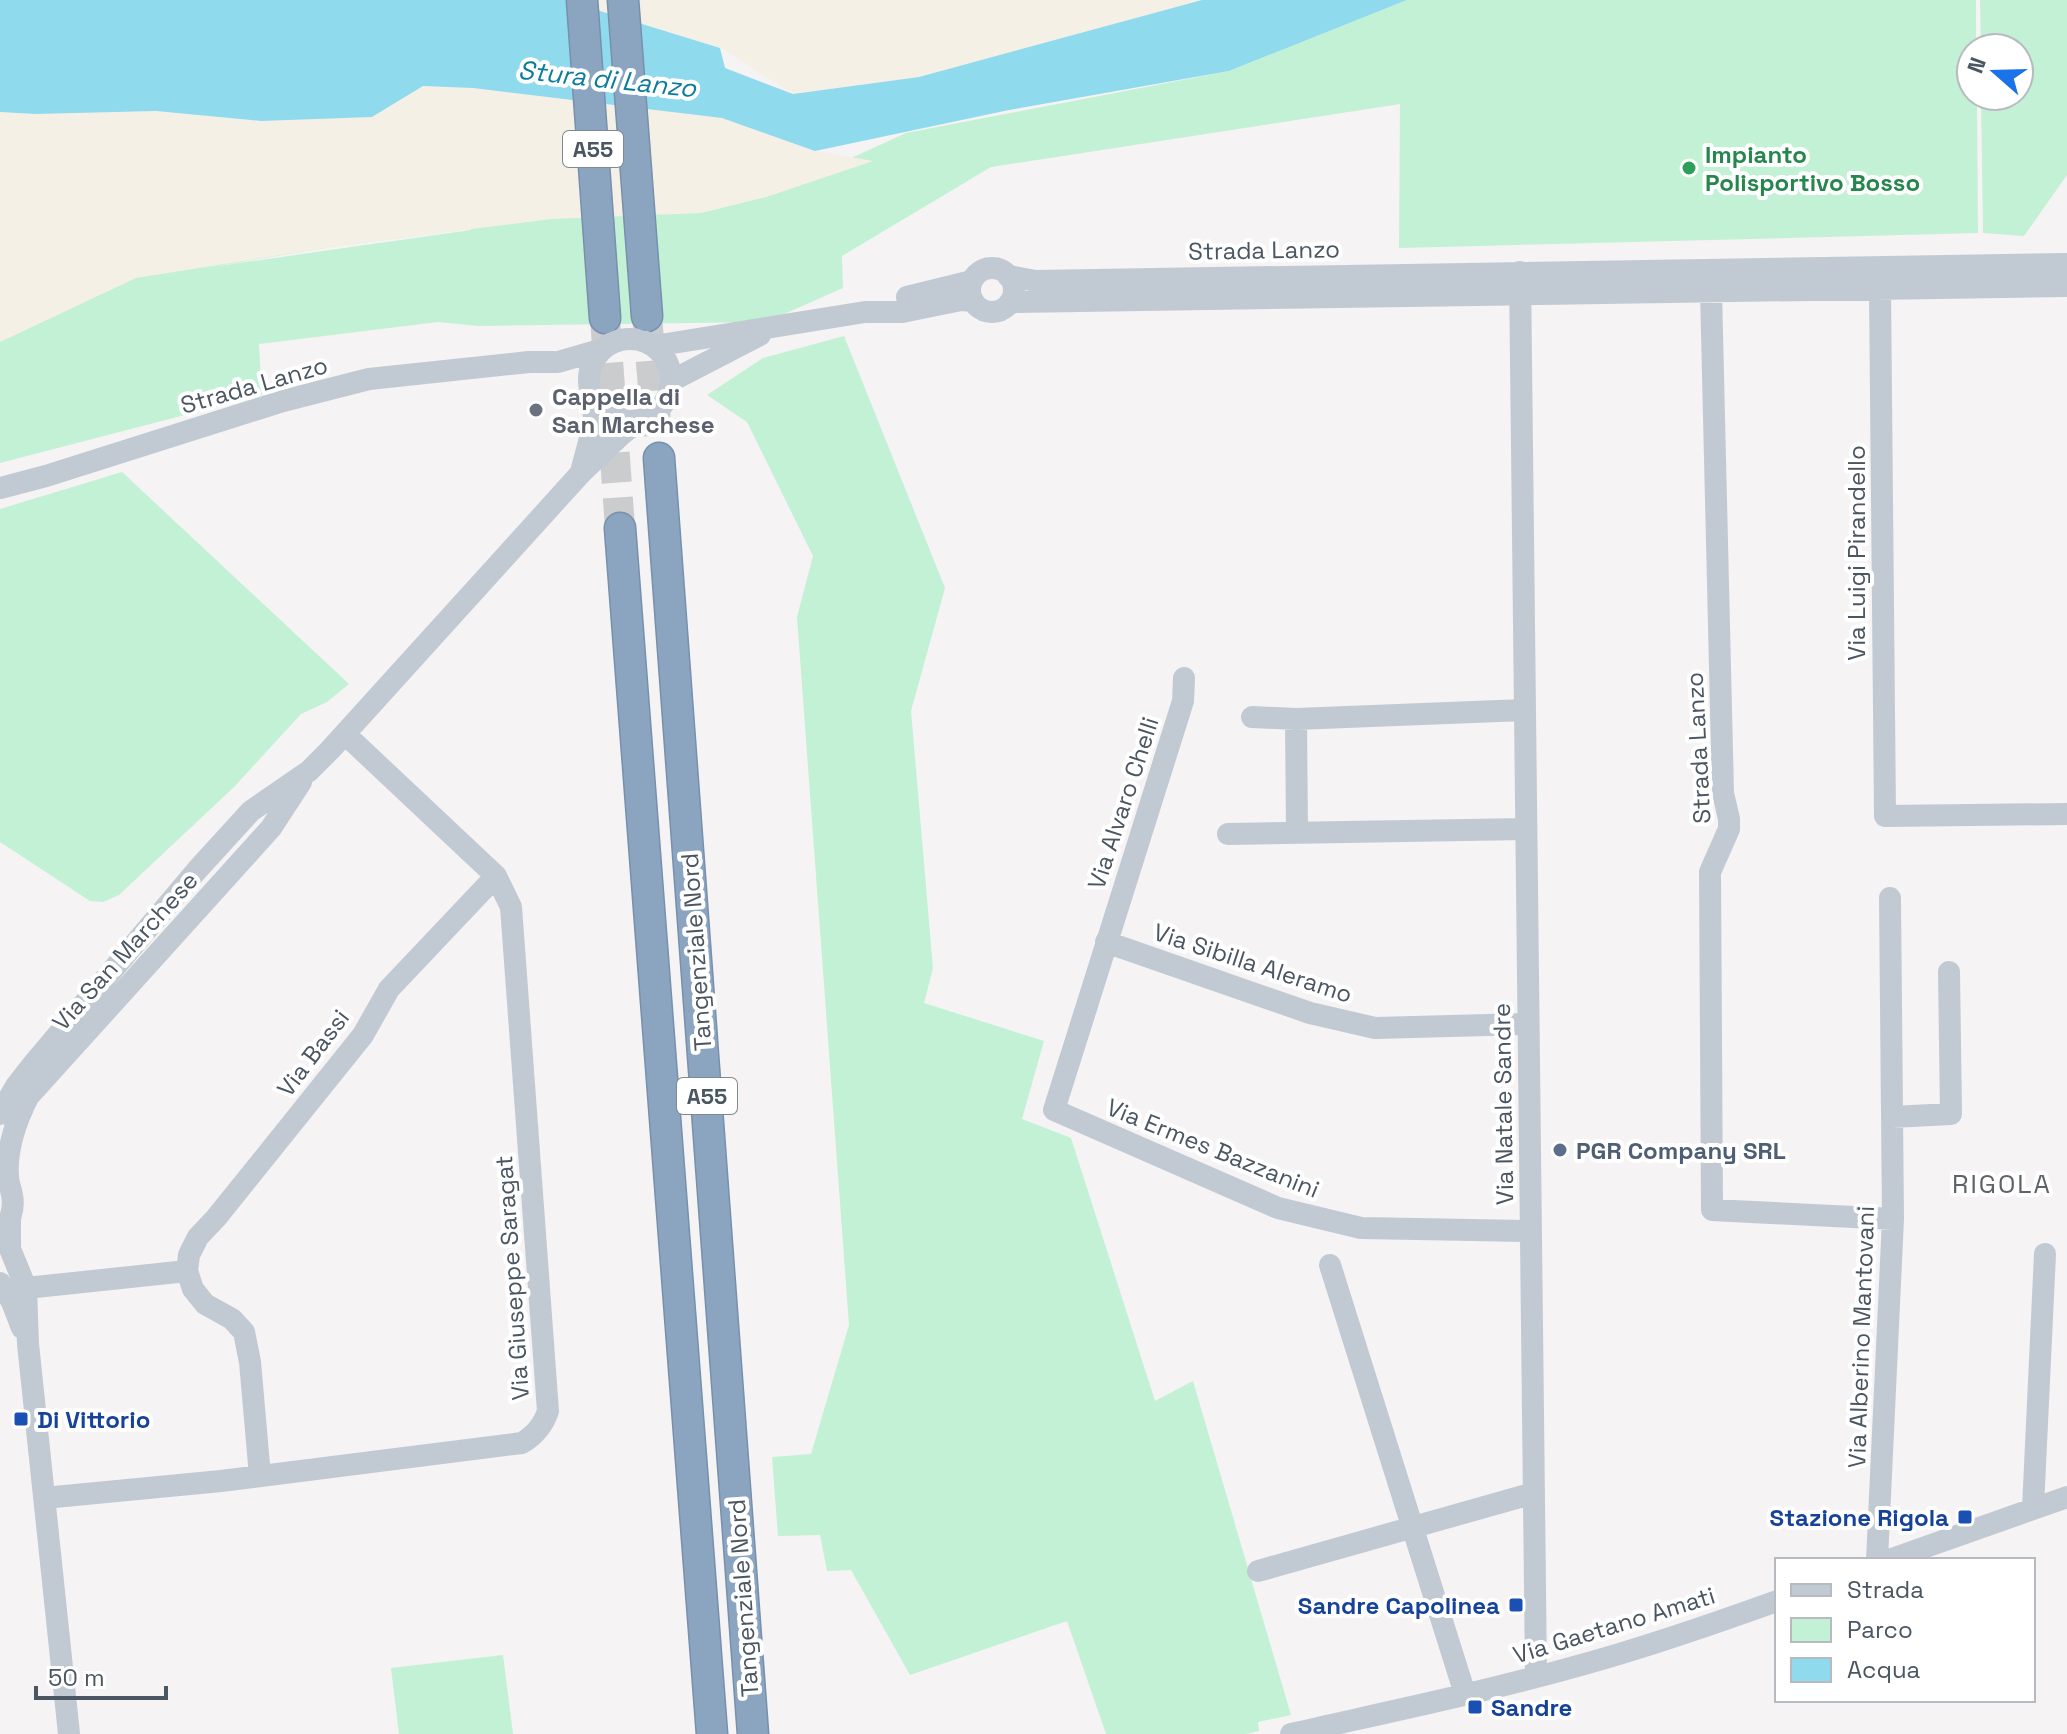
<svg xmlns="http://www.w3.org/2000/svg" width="2067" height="1734" font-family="'Space Grotesk',sans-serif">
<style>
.green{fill:#c3f1d5;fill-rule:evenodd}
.sand{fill:#f5f0e5}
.water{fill:#90daee}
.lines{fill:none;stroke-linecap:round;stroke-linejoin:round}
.highway-tunnel{stroke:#caccce;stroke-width:30;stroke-dasharray:30 15;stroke-linecap:butt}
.highway-casing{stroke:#7690ad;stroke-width:33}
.minor{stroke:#c1cad2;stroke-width:22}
.highway{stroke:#8ba5c1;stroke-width:30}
.leisure-dot{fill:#2e9e5b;stroke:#fff;stroke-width:3}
.worship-dot{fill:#6b7280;stroke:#fff;stroke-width:3}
.service-dot{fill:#5c6f8a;stroke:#fff;stroke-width:3}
.transit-dot{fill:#1a4fb4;stroke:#fff;stroke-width:3}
.labels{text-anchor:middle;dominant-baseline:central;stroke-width:8;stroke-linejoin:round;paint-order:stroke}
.shield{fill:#fff;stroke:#808990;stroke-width:2}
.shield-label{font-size:22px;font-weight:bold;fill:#4a5661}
.leisure-label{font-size:24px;font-weight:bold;fill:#27864d;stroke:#fff;text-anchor:start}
.street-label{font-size:24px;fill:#4a5661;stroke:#fff}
.worship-label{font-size:24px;font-weight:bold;fill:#5b616d;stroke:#fff;text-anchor:start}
.service-label{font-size:24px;font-weight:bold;fill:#4e5e75;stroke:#fff;text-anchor:start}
.transit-label{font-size:24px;font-weight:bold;fill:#164399;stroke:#fff;text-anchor:start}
.water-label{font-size:26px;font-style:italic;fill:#0c7c9b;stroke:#fff}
.neighbourhood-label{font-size:26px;letter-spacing:2px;fill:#5f6368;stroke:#fff}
</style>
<rect width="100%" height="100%" fill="#f5f3f3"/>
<path class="green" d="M 1407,0 L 1976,0 L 1976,48 L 1971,48 L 1971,96 L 1977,96 L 1978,233 L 1399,248 L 1400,104 L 991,167 L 842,256 L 843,288 L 766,322 L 479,326 L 438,322 L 259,344 L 262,395 L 0,463 L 0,130 L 766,197 L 906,133 L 1229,71 ZM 470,229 L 471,230 L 211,267 L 337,246 Z
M 1980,0 L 2067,0 L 2067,175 L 2024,236 L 1983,233 L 1981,96 L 2019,96 L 2019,48 L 1981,48 Z
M 844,336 L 945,588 L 911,711 L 933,968 L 924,1003 L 1044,1041 L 1022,1119 L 1071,1138 L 1155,1401 L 1193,1381 L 1291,1715 L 1258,1722 L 1259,1731 L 1246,1734 L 1106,1734 L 1067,1621 L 910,1675 L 851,1570 L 827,1571 L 820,1535 L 778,1536 L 772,1457 L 811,1454 L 849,1325 L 797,617 L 813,556 L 747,422 L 707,395 L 763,358 Z
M 122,472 L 349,684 L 327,702 L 301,714 L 235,786 L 119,895 L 103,902 L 90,901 L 0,842 L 0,509 Z
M 503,1655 L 513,1734 L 399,1734 L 391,1668 Z"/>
<path class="sand" d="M 586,0 L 1202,0 L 919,77 L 793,94 L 721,48 L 600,11 Z
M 423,86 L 529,89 L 659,100 L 722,118 L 815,151 L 873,161 L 766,197 L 701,213 L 552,219 L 337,246 L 136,278 L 0,342 L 0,112 L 35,114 L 156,111 L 261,121 L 372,117 Z"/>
<path class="water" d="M 0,0 L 590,0 L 600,11 L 720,48 L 725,68 L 793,94 L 919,77 L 1202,0 L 1407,0 L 1229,71 L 1009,110 L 815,151 L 722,118 L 473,88 L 423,86 L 372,117 L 261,121 L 156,111 L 35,114 L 0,112 Z"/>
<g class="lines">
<path class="highway-tunnel" d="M 647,316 L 659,458
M 605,318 L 620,528"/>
<defs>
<path id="highway" d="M 582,0 L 605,318
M 623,0 L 647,316
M 659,458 L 753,1734
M 620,528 L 712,1734"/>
</defs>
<use href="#highway" class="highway-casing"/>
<path class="minor" d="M970 290a22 22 0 1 1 44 0a22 22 0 1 1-44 0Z
M 1520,272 L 1536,1677
M 1008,276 L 1036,281 L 2067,264
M 1880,289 L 1885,816 L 2067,814
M 1711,291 L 1723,793 L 1729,819 L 1729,829 L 1710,872 L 1712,1210 L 1893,1219
M 907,297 L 972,281
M 1010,302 L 2067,286
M589 380a41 41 0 1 1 82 0a41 41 0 1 1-82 0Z
M 654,346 L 865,312 L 902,312 L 961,300 L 972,301
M 671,381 L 760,335
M 581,472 L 594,423 L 593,399
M 0,488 L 46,476 L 283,401 L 369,379 L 529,362 L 558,362 L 603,349
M 1184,678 L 1183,701 L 1054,1110 L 1278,1208 L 1361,1228 L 1531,1231
M 1252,717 L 1296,719 L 1524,710
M 1296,719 L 1297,833
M 1228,834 L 1526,829
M 1106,942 L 1310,1013 L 1375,1028 L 1528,1024
M 0,1114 L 16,1086 L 34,1063 L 198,869 L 251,811 L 309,771 L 330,750 L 581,473 L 622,434 L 639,421
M 1892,1117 L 1951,1114 L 1949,972
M 10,1220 L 10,1249 L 26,1288 L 28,1344 L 69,1734
M 0,1236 C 9,1225 15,1209 12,1195 C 11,1189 8,1182 8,1176 C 6,1149 16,1121 28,1097 L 271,828 L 301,782
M 1330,1265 L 1465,1694
M 0,1283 L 12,1302 L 22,1328
M 26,1288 L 187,1271
M 260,1476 L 250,1362 L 244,1332 L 232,1319 L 205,1304 L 193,1289 L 187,1271 L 189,1255 L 198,1237 L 216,1218 L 363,1035 L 389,989 L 496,876
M 44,1498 L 221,1481 L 522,1443 C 535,1435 543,1426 548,1411 L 511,907 L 496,876 L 345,734
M 2033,1508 L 2045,1254
M 1877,1560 L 1893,1219 L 1890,898
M 1889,1560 L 2067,1497
M 1258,1571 L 1534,1493
M 1291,1734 C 1388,1712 1485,1692 1581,1665 C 1647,1647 1713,1624 1777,1601"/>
<use href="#highway" class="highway"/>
</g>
<circle class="leisure-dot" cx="1689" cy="168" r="8"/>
<circle class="worship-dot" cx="536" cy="410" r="8"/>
<circle class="service-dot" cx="1560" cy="1150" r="8"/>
<g class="transit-dot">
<rect x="13" y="1411" width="16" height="16" rx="4"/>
<rect x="1957" y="1509" width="16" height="16" rx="4"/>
<rect x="1508" y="1597" width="16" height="16" rx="4"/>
<rect x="1467" y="1699" width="16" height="16" rx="4"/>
</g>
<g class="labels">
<g class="shield">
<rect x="563" y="131" width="60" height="36" rx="6"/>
<rect x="677" y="1078" width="60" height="36" rx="6"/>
</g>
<g class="shield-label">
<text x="593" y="149">A55</text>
<text x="707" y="1096">A55</text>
</g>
<g class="leisure-label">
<text x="1705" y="154">Impianto<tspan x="1705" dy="28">Polisportivo Bosso</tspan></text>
</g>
<g class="street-label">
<text transform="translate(1264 250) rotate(-1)">Strada Lanzo</text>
<text transform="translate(254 385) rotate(-16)">Strada Lanzo</text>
<text transform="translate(1856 553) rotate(-90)">Via Luigi Pirandello</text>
<text transform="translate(1698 748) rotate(-93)">Strada Lanzo</text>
<text transform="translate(1123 803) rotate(-72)">Via Alvaro Chelli</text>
<text transform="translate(125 951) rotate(-48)">Via San Marchese</text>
<text transform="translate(696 952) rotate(-94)">Tangenziale Nord</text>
<text transform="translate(1253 963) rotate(18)">Via Sibilla Aleramo</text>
<text transform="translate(313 1053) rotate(-53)">Via Bassi</text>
<text transform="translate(1503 1104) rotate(-91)">Via Natale Sandre</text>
<text transform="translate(1213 1148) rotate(22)">Via Ermes Bazzanini</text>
<text transform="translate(512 1278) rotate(-94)">Via Giuseppe Saragat</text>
<text transform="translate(1861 1337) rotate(-88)">Via Alberino Mantovani</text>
<text transform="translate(743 1598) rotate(-94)">Tangenziale Nord</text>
<text transform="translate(1614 1625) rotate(-17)">Via Gaetano Amati</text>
</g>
<g class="worship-label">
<text x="552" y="396">Cappella di<tspan x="552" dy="28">San Marchese</tspan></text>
</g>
<g class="service-label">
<text x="1576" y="1150">PGR Company SRL</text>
</g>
<g class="transit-label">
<text x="37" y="1419">Di Vittorio</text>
<text x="1949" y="1517" text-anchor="end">Stazione Rigola</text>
<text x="1500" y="1605" text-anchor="end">Sandre Capolinea</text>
<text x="1491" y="1707">Sandre</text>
</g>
<g class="water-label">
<text transform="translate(607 79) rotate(6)">Stura di Lanzo</text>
</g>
<g class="neighbourhood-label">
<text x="2002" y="1184">RIGOLA</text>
</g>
</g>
<rect x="1775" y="1558" width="260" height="144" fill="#ffffff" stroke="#b7bbc0" stroke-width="2"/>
<rect x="1791" y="1584" width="40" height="12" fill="#c1cad2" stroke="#b7bbc0" stroke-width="2"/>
<text x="1847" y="1598" font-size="24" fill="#4a5661">Strada</text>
<rect x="1791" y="1618" width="40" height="24" fill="#c3f1d5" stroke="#b7bbc0" stroke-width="2"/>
<text x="1847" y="1638" font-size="24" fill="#4a5661">Parco</text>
<rect x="1791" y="1658" width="40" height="24" fill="#90daee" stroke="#b7bbc0" stroke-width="2"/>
<text x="1847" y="1678" font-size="24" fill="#4a5661">Acqua</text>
<g transform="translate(1995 72) rotate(290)"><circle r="38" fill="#ffffff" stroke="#b7bbc0" stroke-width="2"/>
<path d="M0-6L14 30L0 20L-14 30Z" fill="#1a73e8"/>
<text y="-12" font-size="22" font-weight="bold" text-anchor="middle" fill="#4a5661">N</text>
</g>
<path d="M36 1686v12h130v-12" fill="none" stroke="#4a5661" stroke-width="4"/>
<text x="48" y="1686" font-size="24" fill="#4a5661" stroke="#ffffff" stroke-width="6" paint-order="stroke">50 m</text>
</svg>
